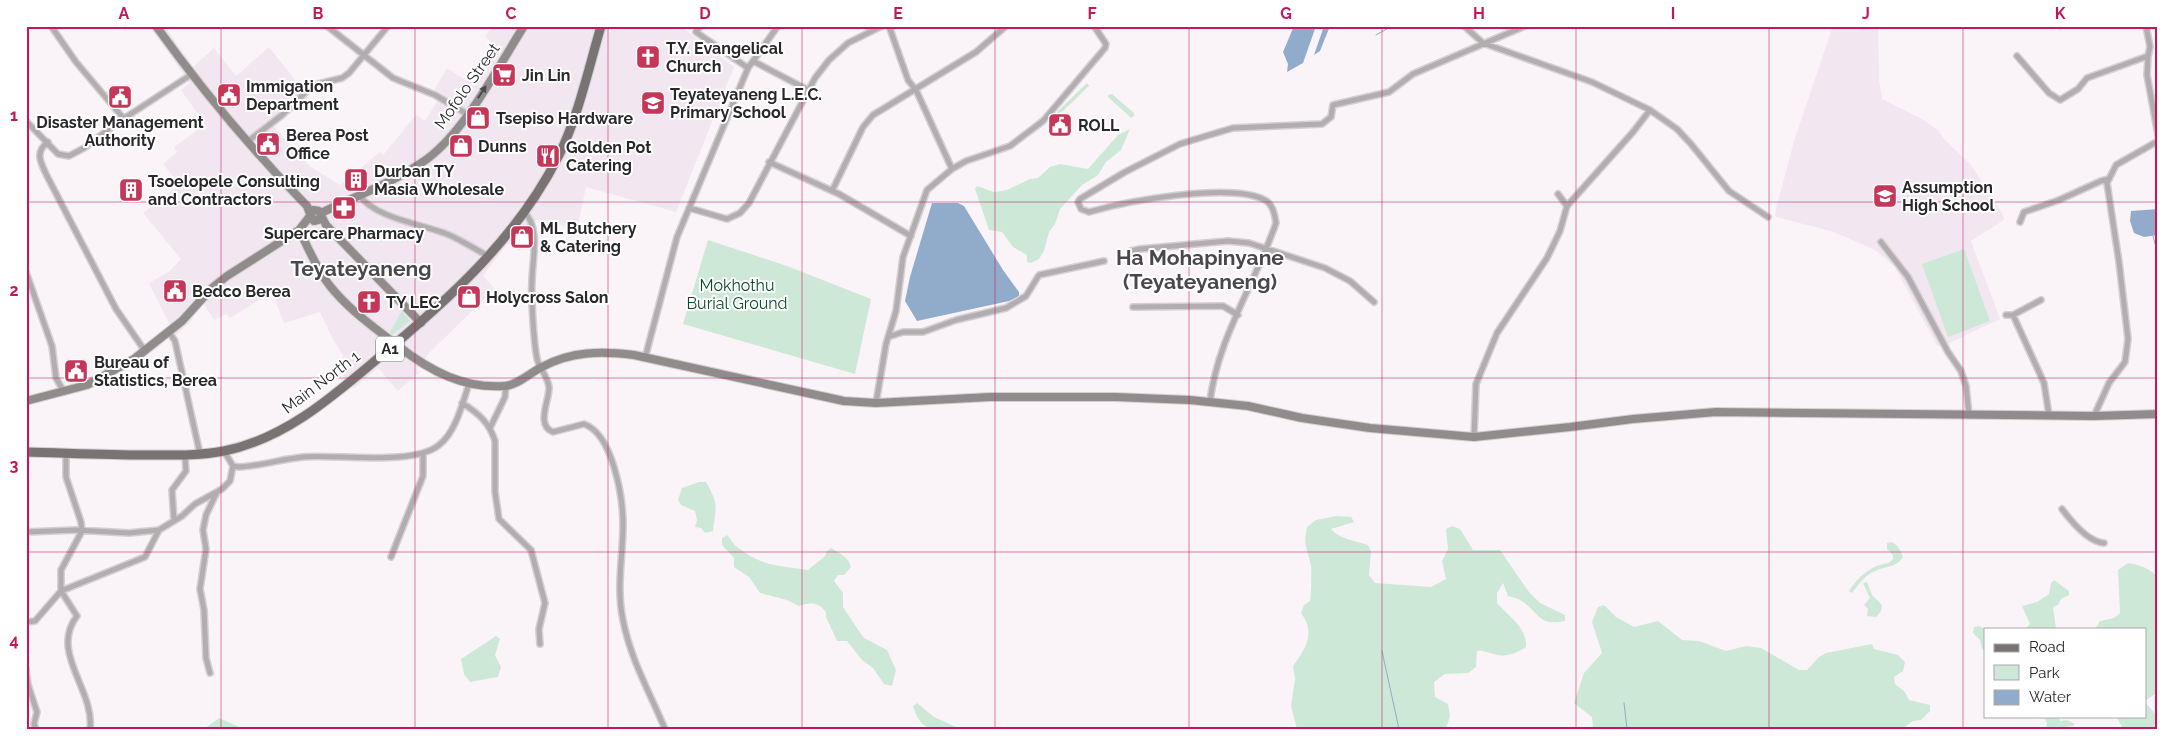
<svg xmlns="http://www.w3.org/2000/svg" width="2184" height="755" font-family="Raleway,sans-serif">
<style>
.built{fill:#f2e6f1}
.green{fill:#cde8d6}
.water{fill:#91abca}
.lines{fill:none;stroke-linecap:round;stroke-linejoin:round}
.stream{stroke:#91abca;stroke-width:1}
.street-casing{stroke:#d4cfd4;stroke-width:8}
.secondary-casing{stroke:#d4cfd4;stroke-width:10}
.primary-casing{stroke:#d4cfd4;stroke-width:11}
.street{stroke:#b2aeaf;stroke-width:5}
.secondary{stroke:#918c8c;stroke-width:8}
.primary{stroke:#7a7373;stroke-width:9}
.oneway{fill:#4d4a4c}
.grid{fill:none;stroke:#c2185b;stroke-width:1;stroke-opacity:0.55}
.labels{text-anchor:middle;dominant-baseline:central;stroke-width:4;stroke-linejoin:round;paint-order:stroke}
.shield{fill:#fff;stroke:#696869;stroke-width:1}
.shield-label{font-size:15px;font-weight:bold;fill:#292729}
.poi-label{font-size:16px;font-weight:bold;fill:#292729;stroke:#fff;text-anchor:start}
.street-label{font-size:16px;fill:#292729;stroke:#fff}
.park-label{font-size:16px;fill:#084b2b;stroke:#fff}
.district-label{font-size:21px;font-weight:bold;fill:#4a464a;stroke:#fff}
.neatline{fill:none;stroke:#c2185b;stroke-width:2}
.grid-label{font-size:16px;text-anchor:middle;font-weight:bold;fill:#c2185b}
</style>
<rect width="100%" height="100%" fill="#faf4f9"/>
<path class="built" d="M 149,26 L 165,26 L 193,67 L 214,48 L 236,76 L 269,47 L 309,98 L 274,127 L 311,167 L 340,185 L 380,152 L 383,155 L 416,115 L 425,121 L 440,96 L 433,92 L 447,68 L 467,81 L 495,46 L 485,36 L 493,26 L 680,26 L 734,67 L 676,212 L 586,187 L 577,229 L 538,219 L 535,221 L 536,237 L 529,239 L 519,251 L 508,243 L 483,276 L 495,289 L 429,353 L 418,368 L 417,370 L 420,372 L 398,391 L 378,368 L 354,388 L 344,377 L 342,366 L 343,355 L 334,341 L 320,312 L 284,323 L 272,292 L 230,318 L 226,314 L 214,320 L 203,303 L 190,322 L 176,335 L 169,323 L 149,283 L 170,271 L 181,259 L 143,213 L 180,184 L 163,164 L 177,152 L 174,147 L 196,131 L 191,124 L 200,117 L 181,90 L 190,83 Z
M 1833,26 L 1878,26 L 1879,80 L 1882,99 L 1920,118 L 1938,130 L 1944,139 L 1971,165 L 2002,213 L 2004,220 L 1971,241 L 2000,319 L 1947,344 L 1937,346 L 1895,267 L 1875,250 L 1834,232 L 1776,217 L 1775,213 L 1794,141 Z"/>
<path class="green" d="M 1087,83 L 1089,86 L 1063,111 L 1059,113 L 1057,112 Z
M 1112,94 L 1134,113 L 1134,116 L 1131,118 L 1129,116 L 1108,97 L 1108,95 Z
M 1130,129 L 1121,150 L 1106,162 L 1098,175 L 1082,185 L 1060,209 L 1055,224 L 1049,232 L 1044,251 L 1039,259 L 1031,263 L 1027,262 L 1027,255 L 1013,247 L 1002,232 L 989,230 L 975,189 L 977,186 L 994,192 L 1007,190 L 1030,179 L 1038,178 L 1050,167 L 1060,164 L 1088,169 L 1118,135 Z
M 708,240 L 787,266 L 871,299 L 855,374 L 683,324 Z
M 1964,249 L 1990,321 L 1948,337 L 1922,264 Z
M 402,311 L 410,321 L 392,335 L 390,332 Z
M 699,482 L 706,482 C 719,505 716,506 713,531 L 705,533 L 701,528 L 695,527 L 697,520 L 695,511 L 681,505 L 678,500 L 682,488 Z
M 1337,516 L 1351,517 L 1354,522 L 1331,529 C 1340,539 1355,541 1368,545 L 1371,551 L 1369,575 L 1375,583 L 1431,587 L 1446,579 L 1442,561 L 1448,549 L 1446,529 L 1452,526 L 1460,529 L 1473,550 L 1500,550 L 1529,592 L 1540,603 L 1565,615 L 1565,621 C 1537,627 1539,611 1520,600 C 1516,598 1512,597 1508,596 L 1503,583 L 1497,593 L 1497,603 C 1509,617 1527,627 1526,647 C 1517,653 1505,658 1494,654 C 1487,653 1484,650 1477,651 L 1476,667 L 1468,673 L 1445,674 L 1434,682 L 1435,697 L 1448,704 L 1450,716 L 1446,729 L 1297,729 L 1291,706 L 1295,679 L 1293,666 C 1306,648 1316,633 1301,613 L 1304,605 L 1310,601 C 1311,597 1312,569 1311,566 C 1307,546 1303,549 1307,527 L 1316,520 Z
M 727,535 C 731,539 733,544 737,547 C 763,567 777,565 808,570 L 825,556 L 827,551 L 831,548 C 839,553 849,557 851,567 L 844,575 L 838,575 L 834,581 L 843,593 L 843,607 L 857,628 L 864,638 L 887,650 L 896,670 L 892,686 L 884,684 L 873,668 L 862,660 L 847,641 L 837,641 L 826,617 L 826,612 C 818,602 810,602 799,606 L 787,600 L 760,593 L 749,577 L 734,567 L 734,558 L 722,545 L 722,538 Z
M 1891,542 C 1898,544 1900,550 1903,557 C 1896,568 1885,566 1875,571 C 1864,576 1859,584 1852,593 L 1849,591 C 1859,576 1871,565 1889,563 L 1893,559 L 1893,555 L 1887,549 L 1887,543 Z
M 2128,563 C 2139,565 2151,568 2158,578 L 2158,692 L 2145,701 L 2145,629 L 2095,629 L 2100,621 L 2114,618 L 2120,613 L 2118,570 Z
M 2054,580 L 2069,591 L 2069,595 L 2061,599 L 2058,605 L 2053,607 L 2056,629 L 2025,629 L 2030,624 L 2022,606 L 2037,602 L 2049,594 L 2051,583 Z
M 1867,582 L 1872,595 L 1882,605 L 1881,611 L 1876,617 L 1867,616 L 1868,609 L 1864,605 L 1870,598 L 1863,583 Z
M 1604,605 L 1616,617 L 1634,627 L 1658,621 L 1682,640 L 1699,641 L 1726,651 L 1746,646 L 1761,648 L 1799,670 L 1807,670 L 1819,657 L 1826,653 L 1872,644 L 1874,649 L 1898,655 L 1905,662 L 1903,671 L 1894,677 L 1895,684 L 1905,692 L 1909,700 L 1930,705 L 1930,711 L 1921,720 L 1913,721 L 1902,729 L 1593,729 L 1592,717 L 1574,703 L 1584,673 L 1602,653 L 1592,622 L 1598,607 Z
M 1979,626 L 1985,629 L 1985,650 L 1982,649 L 1980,640 L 1973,633 L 1974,627 Z
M 496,636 L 500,639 L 495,655 L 501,667 L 498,677 L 470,682 L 464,674 L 461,659 Z
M 2145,702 L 2158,717 L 2158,729 L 2123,729 L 2116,716 L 2145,716 Z
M 917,703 L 934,717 L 961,729 C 935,729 922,735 913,706 Z
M 2043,716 L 2059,716 L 2060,721 L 2067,720 L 2075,724 L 2073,726 L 2046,729 L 2047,723 Z
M 219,718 L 244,729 L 204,729 Z"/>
<path class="water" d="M 1294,26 L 1316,26 L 1303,63 L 1287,72 L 1288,64 L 1283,52 Z
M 1324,26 L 1330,26 L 1320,51 L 1314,55 Z
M 932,203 L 958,203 L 964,206 L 1003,270 L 1019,292 L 1019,296 L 1009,301 L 917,321 L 905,301 L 910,277 Z
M 2158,209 L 2158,235 L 2144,237 L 2134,233 L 2130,221 L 2131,211 Z"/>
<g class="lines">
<path class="stream" d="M 1376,35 L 1392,26
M 2153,236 L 2158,255
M 1382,651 L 1399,729
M 1624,703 L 1627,729"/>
<defs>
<path id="street" d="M 51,26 L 76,62 L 124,119
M 327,26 L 393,78 L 435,95 L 467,114
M 700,26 L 696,32 L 748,68
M 889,26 L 908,80 L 916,90 L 952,169
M 1464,26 L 1483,43 L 1592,82 L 1650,110 L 1677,129 L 1691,144 L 1729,191 L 1768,217
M 2146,26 L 2150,47 L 2148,56 L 2147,75 L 2158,135
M 2017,56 L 2049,93 L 2060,100 L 2078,89 L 2087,78 L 2148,56
M 753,61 L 808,90
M 26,121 L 58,154 L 69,156 L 84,148 L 117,123 L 192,74
M 48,142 C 34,152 41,163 47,176 L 116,309 L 145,351
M 247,142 L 282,115 L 310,88 L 318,84 L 342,78 L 349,73 L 388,26
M 769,162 L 839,194 L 911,236
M 832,191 L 863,127 L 873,115 L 976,52 L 1006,26
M 1558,194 L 1567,206
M 359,195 C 375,218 421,224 447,234 C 461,240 475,249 488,256
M 689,208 L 727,219 L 740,213 L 749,203 L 815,78 L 829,60 L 848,43 L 882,26
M 524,212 C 541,228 532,260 532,282 C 531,296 534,351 538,362 C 541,370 548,378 549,387 C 550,399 535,425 553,432 L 584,424 C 613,434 623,498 623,525 C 623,557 616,587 623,620 C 630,658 650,693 665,729
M 2020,222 L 2024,212 L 2059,200 L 2101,181 L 2109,179
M 1881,242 L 1908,277 L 1948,352 L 1961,371 L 1966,386 L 1969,415
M 1131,251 L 1140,249 L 1228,241 L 1249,243 L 1325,268 L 1350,281 L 1374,302
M 26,272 L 52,346 L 56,378 L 64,392
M 1133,307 L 1223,306 L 1238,315
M 2006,315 L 2013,315 L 2041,300
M 2013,315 L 2044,383 L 2049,415
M 169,332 L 175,341 L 200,454
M 888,337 L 903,332 L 923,332 L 956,320 L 1006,308 L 1026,296 L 1039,275 L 1104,261
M 645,358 L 677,237 L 748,68 L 778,26
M 1210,402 C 1217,339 1256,282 1276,223 C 1275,215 1273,204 1265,200 C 1230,182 1127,201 1089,212 L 1081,209 L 1078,202 L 1080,199 L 1125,172 L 1180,144 L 1206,136 L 1233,128 L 1322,124 L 1331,117 L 1333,105 L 1389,92 L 1413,74 L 1525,26
M 462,403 C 478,413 489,422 495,441 L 495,492 L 499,519 L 531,550 L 545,603 L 539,629 L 540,644
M 876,403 L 886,344 L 896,311 L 903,257 L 927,190 L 952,169 L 966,161 L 1010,146 L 1043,121 L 1105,48 L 1106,44 L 1094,26
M 2094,416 L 2109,383 L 2125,362 L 2128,339 L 2119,262 L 2107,183 L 2116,165 L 2158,141
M 490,428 L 505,397 L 506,386
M 1474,437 L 1476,384 L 1497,333 L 1547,258 L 1560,231 L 1567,206 L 1633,132 L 1650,110
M 224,451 L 233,466 L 239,467 C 261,466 281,459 303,457 C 337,454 414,466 439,445 C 456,432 462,404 469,384
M 2062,509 C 2071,521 2088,542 2104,543
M 174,521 L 172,490 L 186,471 L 185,456
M 26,532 L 76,530 L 129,533 L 159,530 L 182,516 L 195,504 L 222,489 L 230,481 L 233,466
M 391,557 L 423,476 L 423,454
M 26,622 L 35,621 L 61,591 L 61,570 L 82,531 L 81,522 L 66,477 L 66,453
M 26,669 L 28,685 L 37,712 L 34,724 L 36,729
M 210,673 L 206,658 L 204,610 L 200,589 L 206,549 L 203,530 L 206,515 L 217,492
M 90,729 C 95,690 49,652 77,616 L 61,591 L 145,557 L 159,530"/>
<path id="secondary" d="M 156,26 C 202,90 252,150 307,206 L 310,214
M 321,213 C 356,196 395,182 427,159 C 466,130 498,67 524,26
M 321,216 L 318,220 L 314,221 L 310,214 L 313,210 L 319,211 L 326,225 L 421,323
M 299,230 C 309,249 317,270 330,286 C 350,311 374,327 398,346 C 430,371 464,389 505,386 C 518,385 531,372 542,367 C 571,351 602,351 634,355 L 844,401 L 876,403 L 990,397 L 1115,397 L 1190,400 L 1248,406 L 1302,418 L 1370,428 L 1474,437 L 1570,427 L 1633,419 L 1716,412 L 2094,416 L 2158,414
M 26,401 L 87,385 L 134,359 L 182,321 L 212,288 L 227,276 L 299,230 L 310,216"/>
<path id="primary" d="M 26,452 C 66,453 106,455 145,455 C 172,455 198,456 224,451 C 284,439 331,398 376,360 C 447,301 517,239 559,155 C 578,117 589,67 601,26"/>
</defs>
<use href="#street" class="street-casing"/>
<use href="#secondary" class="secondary-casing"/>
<use href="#primary" class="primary-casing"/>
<use href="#street" class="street"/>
<use href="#secondary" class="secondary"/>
<use href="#primary" class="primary"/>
</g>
<defs><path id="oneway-solid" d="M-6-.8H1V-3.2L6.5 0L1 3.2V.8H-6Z" transform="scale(1.25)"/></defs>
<use class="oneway" href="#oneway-solid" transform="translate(482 92) rotate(-57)"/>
<path class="grid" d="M 221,26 L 221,729M 415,26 L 415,729M 608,26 L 608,729M 802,26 L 802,729M 995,26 L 995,729M 1189,26 L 1189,729M 1382,26 L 1382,729M 1576,26 L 1576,729M 1769,26 L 1769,729M 1963,26 L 1963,729M 26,202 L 2158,202M 26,378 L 2158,378M 26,552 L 2158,552"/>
<defs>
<symbol id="church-square" viewBox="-11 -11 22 22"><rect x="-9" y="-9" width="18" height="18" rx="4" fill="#c63659" stroke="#fff"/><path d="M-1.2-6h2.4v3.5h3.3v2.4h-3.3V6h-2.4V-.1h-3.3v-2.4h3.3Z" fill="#fff"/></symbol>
<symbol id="supermarket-square" viewBox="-11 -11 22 22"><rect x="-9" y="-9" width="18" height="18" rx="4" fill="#c63659" stroke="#fff"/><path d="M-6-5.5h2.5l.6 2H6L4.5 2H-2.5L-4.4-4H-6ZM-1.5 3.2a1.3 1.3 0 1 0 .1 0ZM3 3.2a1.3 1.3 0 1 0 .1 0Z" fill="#fff"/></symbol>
<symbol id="civic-square" viewBox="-11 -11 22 22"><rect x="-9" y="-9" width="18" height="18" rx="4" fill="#c63659" stroke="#fff"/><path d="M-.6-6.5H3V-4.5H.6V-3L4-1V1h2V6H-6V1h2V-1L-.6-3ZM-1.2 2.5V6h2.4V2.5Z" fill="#fff"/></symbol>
<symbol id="school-square" viewBox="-11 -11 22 22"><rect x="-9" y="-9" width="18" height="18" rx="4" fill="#c63659" stroke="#fff"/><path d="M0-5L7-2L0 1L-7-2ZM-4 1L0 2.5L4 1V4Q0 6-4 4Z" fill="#fff"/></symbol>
<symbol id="shop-square" viewBox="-11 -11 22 22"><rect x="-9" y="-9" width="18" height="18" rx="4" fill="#c63659" stroke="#fff"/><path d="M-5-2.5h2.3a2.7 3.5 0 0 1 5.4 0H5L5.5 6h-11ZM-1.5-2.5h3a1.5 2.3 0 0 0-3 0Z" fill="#fff"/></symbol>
<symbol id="restaurant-square" viewBox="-11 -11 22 22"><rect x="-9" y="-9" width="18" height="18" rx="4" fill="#c63659" stroke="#fff"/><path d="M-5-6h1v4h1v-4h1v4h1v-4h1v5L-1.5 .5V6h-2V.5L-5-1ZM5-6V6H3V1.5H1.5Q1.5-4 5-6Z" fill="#fff"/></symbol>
<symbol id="building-square" viewBox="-11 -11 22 22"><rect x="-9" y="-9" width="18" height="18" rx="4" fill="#c63659" stroke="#fff"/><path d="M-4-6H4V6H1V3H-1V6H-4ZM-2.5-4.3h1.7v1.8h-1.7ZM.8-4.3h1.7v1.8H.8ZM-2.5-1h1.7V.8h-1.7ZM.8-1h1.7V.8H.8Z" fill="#fff"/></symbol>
<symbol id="pharmacy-square" viewBox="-11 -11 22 22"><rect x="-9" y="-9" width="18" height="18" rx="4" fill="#c63659" stroke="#fff"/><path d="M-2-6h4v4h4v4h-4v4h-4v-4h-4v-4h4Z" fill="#fff"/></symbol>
</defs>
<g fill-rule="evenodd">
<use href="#church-square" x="634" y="43" width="28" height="28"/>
<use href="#supermarket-square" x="490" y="61" width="28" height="28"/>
<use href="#civic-square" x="215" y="81" width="28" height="28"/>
<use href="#civic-square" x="106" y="83" width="28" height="28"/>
<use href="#school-square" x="639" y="89" width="28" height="28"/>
<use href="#shop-square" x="464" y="104" width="28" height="28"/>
<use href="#civic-square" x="1046" y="111" width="28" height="28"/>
<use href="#civic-square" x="254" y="130" width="28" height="28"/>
<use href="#shop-square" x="447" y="132" width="28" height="28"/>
<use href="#restaurant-square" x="534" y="142" width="28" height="28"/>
<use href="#building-square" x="342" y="166" width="28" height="28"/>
<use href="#building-square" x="117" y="176" width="28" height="28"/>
<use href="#school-square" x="1871" y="182" width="28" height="28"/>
<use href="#pharmacy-square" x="330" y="194" width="28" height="28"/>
<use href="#shop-square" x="508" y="223" width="28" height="28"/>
<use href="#civic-square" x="161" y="277" width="28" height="28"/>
<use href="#shop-square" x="455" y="283" width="28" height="28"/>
<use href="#church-square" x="355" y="288" width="28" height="28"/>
<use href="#civic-square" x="62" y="357" width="28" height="28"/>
</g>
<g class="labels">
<rect class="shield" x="376" y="336.5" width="28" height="25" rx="4"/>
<g class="shield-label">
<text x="390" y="349">A1</text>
</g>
<g class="poi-label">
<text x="666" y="48">T.Y. Evangelical<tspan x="666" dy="18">Church</tspan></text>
<text x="522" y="75">Jin Lin</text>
<text x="246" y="86">Immigation<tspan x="246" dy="18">Department</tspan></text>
<text x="670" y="94">Teyateyaneng L.E.C.<tspan x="670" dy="18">Primary School</tspan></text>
<text x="496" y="118">Tsepiso Hardware</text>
<text x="120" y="122" text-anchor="middle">Disaster Management<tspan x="120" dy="18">Authority</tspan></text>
<text x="1078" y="125">ROLL</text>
<text x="286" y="135">Berea Post<tspan x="286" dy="18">Office</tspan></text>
<text x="478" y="146">Dunns</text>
<text x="566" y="147">Golden Pot<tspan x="566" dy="18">Catering</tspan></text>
<text x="374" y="171">Durban TY<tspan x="374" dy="18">Masia Wholesale</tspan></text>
<text x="148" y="181">Tsoelopele Consulting<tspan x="148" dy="18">and Contractors</tspan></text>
<text x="1902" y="187">Assumption<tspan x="1902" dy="18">High School</tspan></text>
<text x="540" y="228">ML Butchery<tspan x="540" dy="18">&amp; Catering</tspan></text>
<text x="344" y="233" text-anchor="middle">Supercare Pharmacy</text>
<text x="192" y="291">Bedco Berea</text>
<text x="486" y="297">Holycross Salon</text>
<text x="386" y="302">TY LEC</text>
<text x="94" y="362">Bureau of<tspan x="94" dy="18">Statistics, Berea</tspan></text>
</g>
<g class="street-label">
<text transform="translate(467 86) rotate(-55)">Mofolo Street</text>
<text transform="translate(321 382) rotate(-37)">Main North 1</text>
</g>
<g class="park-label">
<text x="737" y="285">Mokhothu<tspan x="737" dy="18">Burial Ground</tspan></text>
</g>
<g class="district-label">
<text x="1200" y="257">Ha Mohapinyane<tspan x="1200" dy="24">(Teyateyaneng)</tspan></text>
<text x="361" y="268">Teyateyaneng</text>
</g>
</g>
<rect width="2184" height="755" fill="none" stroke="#ffffff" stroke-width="55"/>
<rect x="1984" y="628" width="162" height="90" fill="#ffffff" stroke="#a9a9a9"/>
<rect x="1994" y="644" width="25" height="8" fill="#7a7373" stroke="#a9a9a9"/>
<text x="2029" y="652" font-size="15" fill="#292729">Road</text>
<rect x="1994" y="665" width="25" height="15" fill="#cde8d6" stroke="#a9a9a9"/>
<text x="2029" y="678" font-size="15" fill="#292729">Park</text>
<rect x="1994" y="690" width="25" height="15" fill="#91abca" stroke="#a9a9a9"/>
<text x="2029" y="702" font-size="15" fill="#292729">Water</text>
<rect x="28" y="28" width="2128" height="700" class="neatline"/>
<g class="grid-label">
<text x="124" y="19">A</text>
<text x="318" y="19">B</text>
<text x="511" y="19">C</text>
<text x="705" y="19">D</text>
<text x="898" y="19">E</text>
<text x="1092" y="19">F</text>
<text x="1286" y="19">G</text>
<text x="1479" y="19">H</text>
<text x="1673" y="19">I</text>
<text x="1866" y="19">J</text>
<text x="2060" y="19">K</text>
<text x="14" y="121">1</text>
<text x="14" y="296">2</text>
<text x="14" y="471">3</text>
<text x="14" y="646">4</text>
</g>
</svg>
